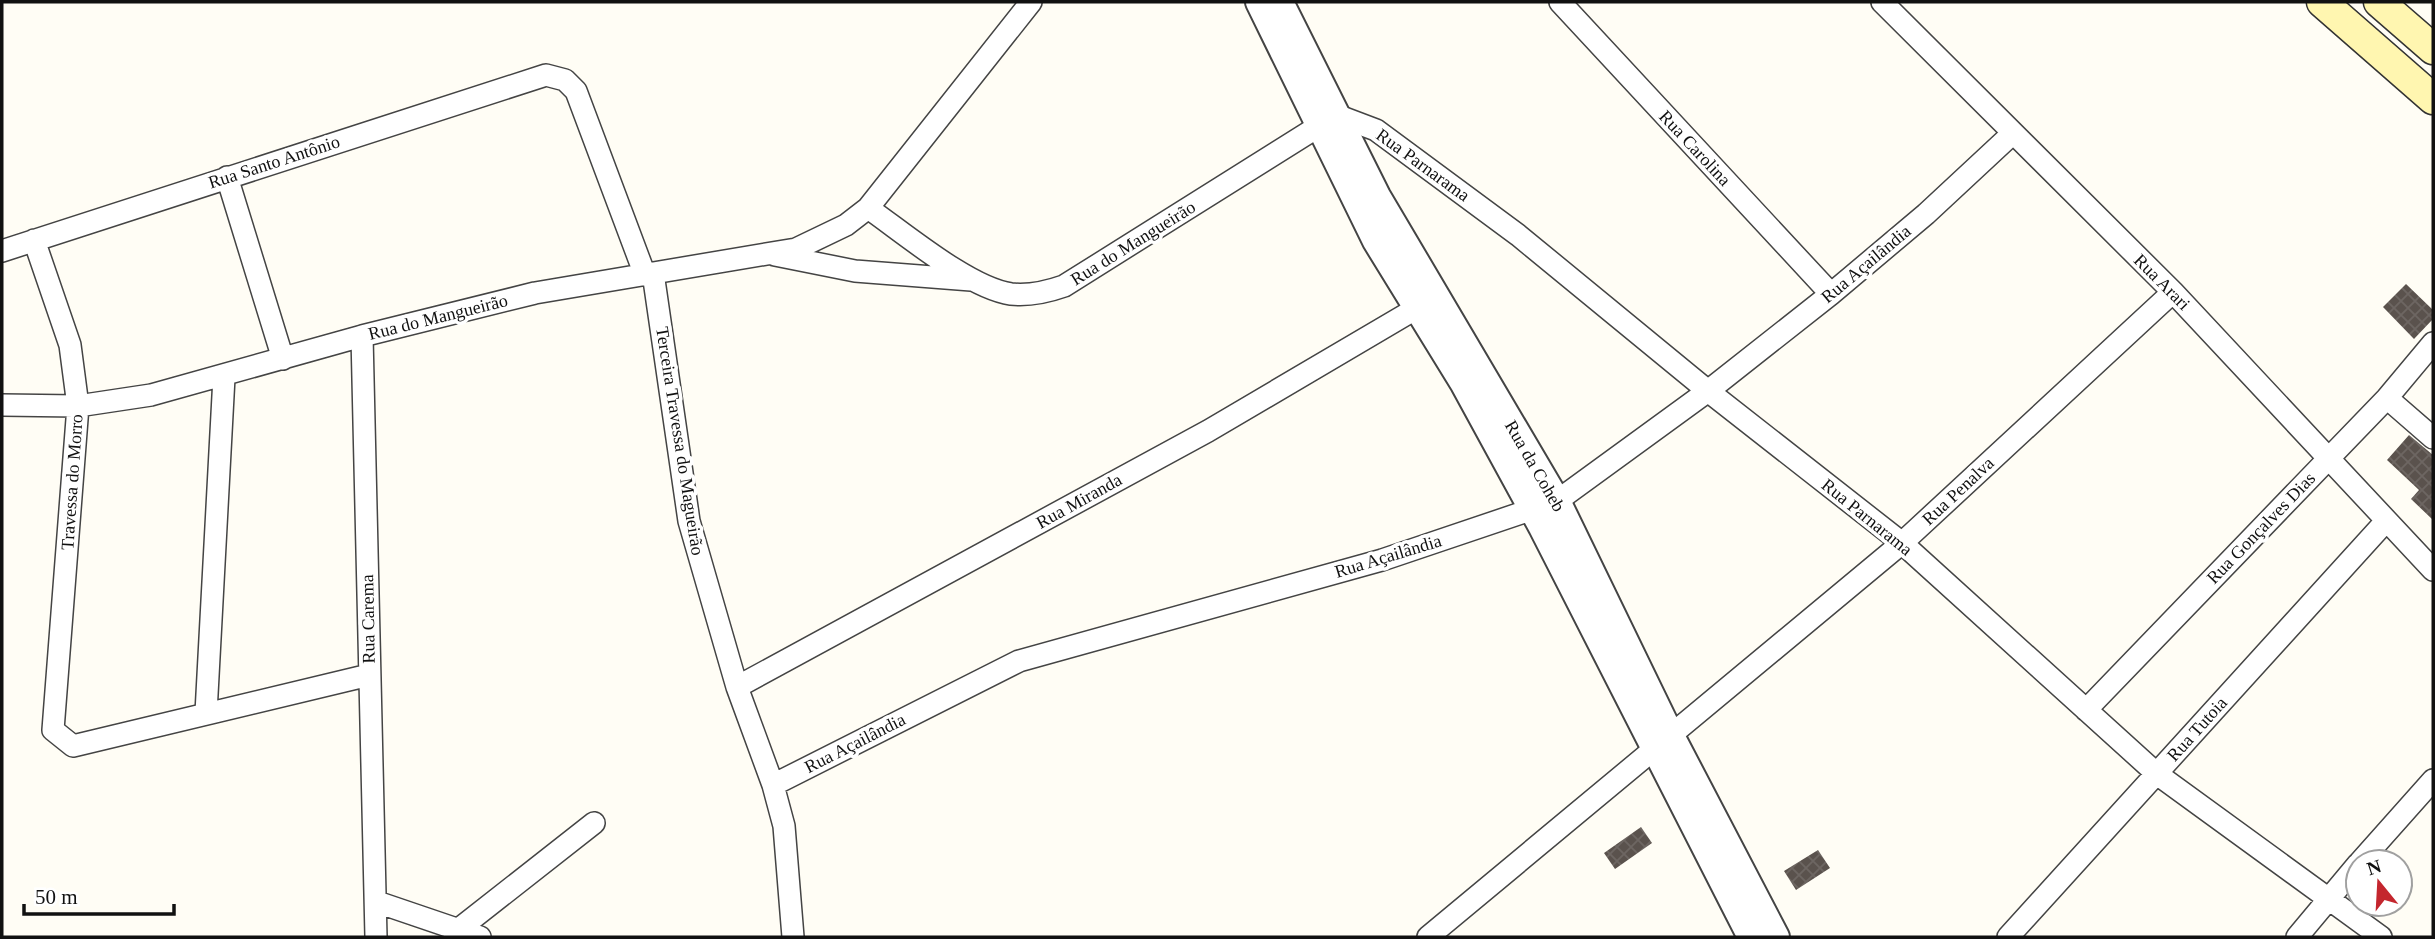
<svg xmlns="http://www.w3.org/2000/svg" width="2435" height="939" font-family="'Times New Roman',serif">
<style>
.building{fill:url(#building-cross-hatch)}
.lines{fill:none;stroke-linecap:round;stroke-linejoin:round}
.minor-casing{stroke:#444;stroke-width:24}
.tertiary-casing{stroke:#444;stroke-width:30}
.secondary-casing{stroke:#333;stroke-width:33}
.minor{stroke:#fff;stroke-width:21}
.tertiary{stroke:#fff;stroke-width:26}
.secondary{stroke:#fff6b0;stroke-width:30}
.labels{text-anchor:middle;dominant-baseline:central;stroke-width:7;stroke-linejoin:round;paint-order:stroke}
.street-label{font-size:18px;fill:#111;stroke:#fff}
</style>
<defs>
<pattern id="building-cross-hatch" width="8" height="8" patternUnits="userSpaceOnUse" patternTransform="scale(1.75)"><rect width="8" height="8" fill="#5a524d"/><path d="M0 0l8 8M0 8l8-8" fill="none" stroke="#6d6662"/></pattern>
</defs>
<rect width="100%" height="100%" fill="#fffdf5"/>
<path class="building" d="M 2406,284 L 2433,310 L 2433,319 L 2414,339 L 2383,307 Z
M 2409,435 L 2433,455 L 2433,520 L 2411,499 L 2419,490 L 2387,460 Z
M 1641,827 L 1652,843 L 1615,869 L 1604,853 Z
M 1818,850 L 1830,868 L 1796,890 L 1784,871 Z"/>
<g class="lines">
<defs>
<path id="minor" d="M 1560,2 L 1831,294
M 1882,2 L 2173,292 L 2433,570
M 227,177 L 283,359
M 868,208 L 1031,2
M 34,240 L 70,345 L 78,406 L 53,730 L 73,746 L 369,675
M 2,251 L 546,75 L 565,80 L 576,91 L 645,275
M 775,255 L 855,271 L 971,280
M 653,273 L 689,521 L 737,687 L 773,785 L 1019,661 L 1382,560 L 1557,501 L 1708,391 L 1831,294 L 1926,214 L 2012,134
M 362,336 L 376,937
M 2387,398 L 2433,438
M 2,405 L 78,406 L 151,395 L 362,336 L 535,293 L 796,249 L 846,225 L 868,208 C 904,233 969,288 1011,294 C 1030,296 1047,292 1064,286 L 1319,126 L 1339,116 L 1376,130 L 1518,235 L 1708,391 L 1902,543 L 2157,774 L 2381,937
M 737,687 L 1208,431 L 1417,308
M 2086,710 L 2387,398 L 2433,343
M 206,713 L 224,377
M 773,785 L 784,826 L 793,937
M 2360,862 L 2433,780
M 377,902 L 480,937
M 459,929 L 594,823
M 1428,937 L 1902,543 L 2173,292
M 2008,937 L 2386,521
M 2297,937 L 2358,864"/>
<path id="tertiary" d="M 1259,2 L 1376,241 L 1464,384 L 1542,527 L 1751,937
M 1280,2 L 1377,196 L 1557,501 L 1670,734 L 1776,937"/>
<path id="secondary" d="M 2322,2 L 2433,99
M 2379,2 L 2433,49"/>
</defs>
<use href="#minor" class="minor-casing"/>
<use href="#tertiary" class="tertiary-casing"/>
<use href="#secondary" class="secondary-casing"/>
<use href="#minor" class="minor"/>
<use href="#tertiary" class="tertiary"/>
<use href="#secondary" class="secondary"/>
</g>
<g class="labels">
<g class="street-label">
<text transform="translate(1695 148) rotate(47)">Rua Carolina</text>
<text transform="translate(274 162) rotate(-18)">Rua Santo Antônio</text>
<text transform="translate(1423 165) rotate(36)">Rua Parnarama</text>
<text transform="translate(1133 243) rotate(-32)">Rua do Mangueirão</text>
<text transform="translate(1866 264) rotate(-40)">Rua Açailândia</text>
<text transform="translate(2162 282) rotate(45)">Rua Arari</text>
<text transform="translate(438 317) rotate(-14)">Rua do Mangueirão</text>
<text transform="translate(680 441) rotate(81)">Terceira Travessa do Magueirão</text>
<text transform="translate(1535 466) rotate(60)">Rua da Coheb</text>
<text transform="translate(72 482) rotate(-86)">Travessa do Morro</text>
<text transform="translate(1958 491) rotate(-43)">Rua Penalva</text>
<text transform="translate(1079 501) rotate(-29)">Rua Miranda</text>
<text transform="translate(1867 517) rotate(39)">Rua Parnarama</text>
<text transform="translate(2261 528) rotate(-46)">Rua Gonçalves Dias</text>
<text transform="translate(1388 556) rotate(-17)">Rua Açailândia</text>
<text transform="translate(368 619) rotate(-91)">Rua Carema</text>
<text transform="translate(2197 729) rotate(-48)">Rua Tutoia</text>
<text transform="translate(855 743) rotate(-27)">Rua Açailândia</text>
</g>
</g>
<rect width="2435" height="939" fill="none" stroke="#111111" stroke-width="7"/>
<g transform="translate(2379 883) rotate(342)"><circle r="33" fill="#ffffff" stroke="#a0a0a0" stroke-width="2"/>
<path d="M0-5L12 26L0 18L-12 26Z" fill="#c4262e"/>
<text y="-10" font-size="19" font-weight="bold" text-anchor="middle" fill="#111111">N</text>
</g>
<path d="M24 904v10h150v-10" fill="none" stroke="#111111" stroke-width="3.5"/>
<text x="35" y="904" font-size="21" fill="#111111" stroke="#ffffff" stroke-width="5" paint-order="stroke">50 m</text>
</svg>
